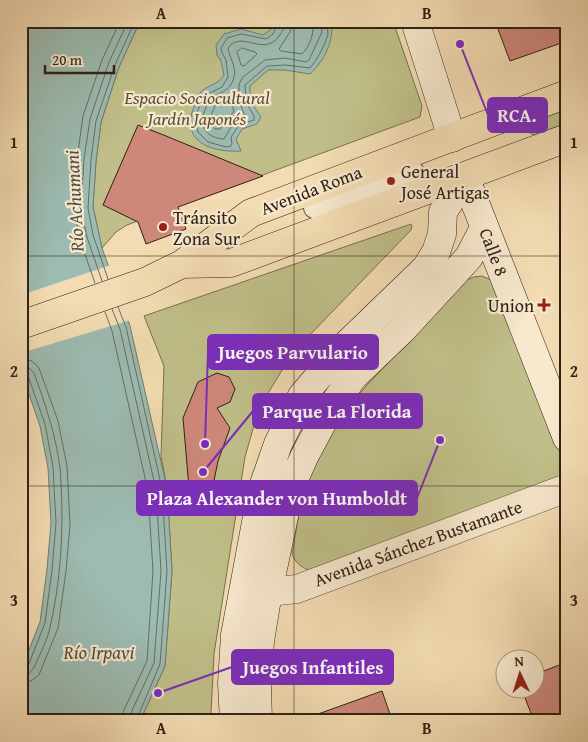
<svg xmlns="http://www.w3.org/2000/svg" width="588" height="742" font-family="'Gentium Book Plus',serif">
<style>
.green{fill:#c0bf89;stroke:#787050}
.water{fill:#9cbbb1;stroke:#707d73}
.pier{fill:#f3dcb3}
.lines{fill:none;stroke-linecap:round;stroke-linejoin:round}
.shore{stroke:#666e64;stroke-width:1}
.building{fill:#ce887b;stroke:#2f2116}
.pedestrian-casing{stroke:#60503d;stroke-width:22}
.minor-casing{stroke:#60503d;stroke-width:29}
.secondary-casing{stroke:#2f2116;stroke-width:29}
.primary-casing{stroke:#2f2116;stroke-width:29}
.pedestrian{stroke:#f7e8ce;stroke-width:20}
.minor{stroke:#f7e8ce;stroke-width:28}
.secondary{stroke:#f7e8ce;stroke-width:28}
.primary{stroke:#f3dcb3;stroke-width:28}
.grid{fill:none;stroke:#2f2116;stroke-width:1;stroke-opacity:0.55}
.poi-dot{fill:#8f2418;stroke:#f7e8ce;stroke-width:2}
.labels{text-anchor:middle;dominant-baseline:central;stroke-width:4.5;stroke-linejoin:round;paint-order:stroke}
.park-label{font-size:18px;font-style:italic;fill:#5a5038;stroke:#f7e8ce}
.poi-label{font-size:18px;fill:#2f2116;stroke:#f7e8ce;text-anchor:start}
.street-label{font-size:18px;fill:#2f2116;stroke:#f7e8ce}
.water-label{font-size:19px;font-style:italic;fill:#504f44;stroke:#f7e8ce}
.leader{fill:none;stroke:#7b2cbf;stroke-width:2}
.callout-dot{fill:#7b2cbf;stroke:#f7e8ce;stroke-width:2}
.callout{fill:#7b2cbf;stroke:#7b2cbf;stroke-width:2}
.callout-label{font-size:19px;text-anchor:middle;font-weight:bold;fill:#fff}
.neatline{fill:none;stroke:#2f2116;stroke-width:2}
.grid-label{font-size:16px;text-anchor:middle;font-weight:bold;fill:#2f2116}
</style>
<rect width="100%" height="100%" fill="#f3dcb3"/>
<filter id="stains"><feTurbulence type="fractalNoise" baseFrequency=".004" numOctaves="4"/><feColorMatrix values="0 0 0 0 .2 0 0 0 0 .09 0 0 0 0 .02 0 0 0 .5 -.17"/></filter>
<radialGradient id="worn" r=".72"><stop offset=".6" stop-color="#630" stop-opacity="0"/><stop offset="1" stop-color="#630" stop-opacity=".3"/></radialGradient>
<path class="green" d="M 140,21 L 393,21 L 422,106 L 420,117 L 127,225 L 116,232 L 102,248 L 93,207 L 96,161 L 101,122 L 119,67 Z
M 567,109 L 567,123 L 534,135 L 526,131 L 529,123 Z
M 411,224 L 412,226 L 411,230 L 306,339 L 281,372 L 259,408 L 245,457 L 214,654 L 211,714 L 212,721 L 140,721 L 165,666 L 172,571 L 167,488 L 161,456 L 164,366 L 144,316 Z
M 482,276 L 489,279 L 496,285 L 563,460 C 564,466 562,472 559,477 L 310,570 C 301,568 295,562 292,554 L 303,490 L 338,419 L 367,385 L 467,280 L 474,277 Z"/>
<path class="water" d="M 21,21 L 140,21 L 119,67 L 101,122 L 96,161 L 93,207 L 102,248 L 130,326 L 167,488 L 172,571 L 165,666 L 140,721 L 21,721 L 21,670 L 40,622 L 47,569 L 51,523 L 48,468 L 40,426 L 21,371 Z
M 275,21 L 331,21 C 335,40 324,61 310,74 L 285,70 L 268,70 L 250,86 L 250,101 L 261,117 L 257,124 L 242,129 L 236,139 L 241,151 C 213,153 179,142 194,107 C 196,103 197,96 200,93 C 206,85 216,87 224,75 L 221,61 L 217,55 L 216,45 L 224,34 L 241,29 L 263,35 L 269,31 Z"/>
<path class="pier" d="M 111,265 L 131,320 L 21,353 L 21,295 Z"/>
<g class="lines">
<path class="shore" d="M 279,21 L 273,34 L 266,39 L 241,34 L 227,38 L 221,48 L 222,53 L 226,60 L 228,77 L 222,87 L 204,96 L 195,117 L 198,132 L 208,142 L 226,147 L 231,146 L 232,144 L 231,137 L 239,125 L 254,120 L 254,116 L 246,102 L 245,85 L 267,66 L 285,65 L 310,68 C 317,60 325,45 328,34 C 328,30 327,25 327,21
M 285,21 C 285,27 283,31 279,36 C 264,58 242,29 228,48 C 229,57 237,67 234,77 C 230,93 219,91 210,100 C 207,102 206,107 205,110 C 198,127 207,138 224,139 L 234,122 L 245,116 L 239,101 L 239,84 L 243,77 L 265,60 L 285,58 L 306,62 L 309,60 L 322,32 L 320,21
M 293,21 L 290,32 L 279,49 L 281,51 L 302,54 C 311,45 314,33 313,21
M 242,48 L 255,52 L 257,54 L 244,66 L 241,65 L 237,52 Z
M 230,99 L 234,112 L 228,117 L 220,129 L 215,129 C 207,122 211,116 215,106 Z
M 108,279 L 93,235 L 88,208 L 91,160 L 96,121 L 115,65 L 135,21
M 102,281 L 87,237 L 81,209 L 84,159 L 90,119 L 109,62 L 128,21
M 95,283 L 80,240 L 74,210 L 77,159 L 83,116 L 102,60 L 120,21
M 118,307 L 126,327 L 162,489 L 167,571 L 160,664 L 136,721
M 112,309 L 120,329 L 156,490 L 161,571 L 154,663 L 130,715 L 129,721
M 105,312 L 112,331 L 148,491 L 153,571 L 147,661 L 123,712 L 122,721
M 21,359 L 32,361 L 39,368 L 58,421 L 67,466 L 70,524 L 66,571 L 58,628 L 39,675 L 31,681 L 21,683
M 21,366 L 29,368 L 34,373 C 45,403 56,436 60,468 C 64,519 62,573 51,623 C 48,639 40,655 33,669 L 28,674 L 21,676
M 21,373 L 26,373 L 28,376 L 45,424 L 53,467 L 56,523 L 52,570 L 45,623 L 28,666 L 25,669 L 21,669"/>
</g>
<path class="building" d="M 495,21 L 567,21 L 567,41 L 510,61 Z
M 138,125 L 166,136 L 263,176 L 178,207 L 186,229 L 146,244 L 138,222 L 103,205 Z
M 217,373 L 229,377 L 235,389 L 230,402 L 217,408 L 230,428 L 218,461 L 210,500 L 190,499 L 183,418 L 198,382 Z
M 567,662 L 567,713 L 545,721 L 534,721 L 522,690 L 536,690 L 536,674 Z
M 382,691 L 391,717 L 380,721 L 308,721 L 307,718 Z"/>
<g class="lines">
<defs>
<path id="pedestrian" d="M 408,169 L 414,172 L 412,177 L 319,210 L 314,208 L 317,203 Z"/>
<path id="minor" d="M 268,592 L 297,589 L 567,488"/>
<path id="secondary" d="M 415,21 L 452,138
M 465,177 L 567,438
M 234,721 L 232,683 L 235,635 L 262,490 L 278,444 L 302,396 L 342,349 L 426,268 L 436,252 L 442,234 L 443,212 L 465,177
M 258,721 L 257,686 L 260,641 L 268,592 L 290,488 L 305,455 L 328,412 L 353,377 L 403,329 L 450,278 L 469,257 L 484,228"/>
<path id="primary" d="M 182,264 L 231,263 L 567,138
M 21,325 L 145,282 L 182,264 L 251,213 L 567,94"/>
</defs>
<use href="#pedestrian" class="pedestrian-casing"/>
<use href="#minor" class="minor-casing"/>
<use href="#secondary" class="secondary-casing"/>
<use href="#primary" class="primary-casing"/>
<use href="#pedestrian" class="pedestrian"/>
<use href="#minor" class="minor"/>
<use href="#secondary" class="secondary"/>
<use href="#primary" class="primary"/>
</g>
<path class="grid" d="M 294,21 L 294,721M 21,256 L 567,256M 21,486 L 567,486"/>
<g class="poi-dot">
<circle cx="391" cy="181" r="5"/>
<circle cx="163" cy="227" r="5"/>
<path d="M541.5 297.5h5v5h5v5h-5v5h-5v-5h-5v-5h5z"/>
</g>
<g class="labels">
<g class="park-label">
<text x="197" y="97">Espacio Sociocultural<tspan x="197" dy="21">Jardín Japonés</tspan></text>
</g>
<g class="poi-label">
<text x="401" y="171">General<tspan x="401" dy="21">José Artigas</tspan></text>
<text x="173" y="217">Tránsito<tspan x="173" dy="21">Zona Sur</tspan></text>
<text x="534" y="305" text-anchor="end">Union</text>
</g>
<g class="street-label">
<text transform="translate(311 190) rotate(-21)">Avenida Roma</text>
<text transform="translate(494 252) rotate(69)">Calle 8</text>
<text transform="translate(418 543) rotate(-20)">Avenida Sánchez Bustamante</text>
</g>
<g class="water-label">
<text transform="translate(74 201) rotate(-93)">Río Achumani</text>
<text x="99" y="652">Río Irpavi</text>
</g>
</g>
<path class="leader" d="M460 44L488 115M205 444L208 352M203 472L253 411M440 440L417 498M158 693L232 667"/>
<g class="callout-dot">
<circle cx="460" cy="44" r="5"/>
<circle cx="205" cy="444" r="5"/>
<circle cx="203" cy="472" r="5"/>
<circle cx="440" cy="440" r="5"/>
<circle cx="158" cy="693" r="5"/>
</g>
<g class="callout">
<rect x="488" y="98" width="59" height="34" rx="5"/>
<rect x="208" y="335" width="170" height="34" rx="5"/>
<rect x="253" y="394" width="169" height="34" rx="5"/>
<rect x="137" y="481" width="280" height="34" rx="5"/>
<rect x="232" y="650" width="161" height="34" rx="5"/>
</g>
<g class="callout-label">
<text x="517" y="122">RCA.</text>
<text x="293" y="359">Juegos Parvulario</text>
<text x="337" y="418">Parque La Florida</text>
<text x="277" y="505">Plaza Alexander von Humboldt</text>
<text x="313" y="674">Juegos Infantiles</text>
</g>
<rect width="588" height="742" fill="none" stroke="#f3dcb3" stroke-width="55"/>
<g transform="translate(520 674) rotate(356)"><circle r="24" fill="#f7e8ce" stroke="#a79884"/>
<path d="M0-4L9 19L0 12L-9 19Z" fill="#8f2418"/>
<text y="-8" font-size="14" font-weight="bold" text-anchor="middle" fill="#2f2116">N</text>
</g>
<path d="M45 65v8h69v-8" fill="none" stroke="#2f2116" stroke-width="2.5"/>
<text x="52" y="65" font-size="15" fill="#2f2116" stroke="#f7e8ce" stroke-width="4" paint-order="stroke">20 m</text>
<rect x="28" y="28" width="532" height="686" class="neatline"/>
<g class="grid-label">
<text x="161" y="19">A</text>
<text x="427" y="19">B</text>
<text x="14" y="148">1</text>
<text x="574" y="148">1</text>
<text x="14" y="377">2</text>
<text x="574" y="377">2</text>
<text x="14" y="606">3</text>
<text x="574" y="606">3</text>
<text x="161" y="734">A</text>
<text x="427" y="734">B</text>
</g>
<rect width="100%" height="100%" filter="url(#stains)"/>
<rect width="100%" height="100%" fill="url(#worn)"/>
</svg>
